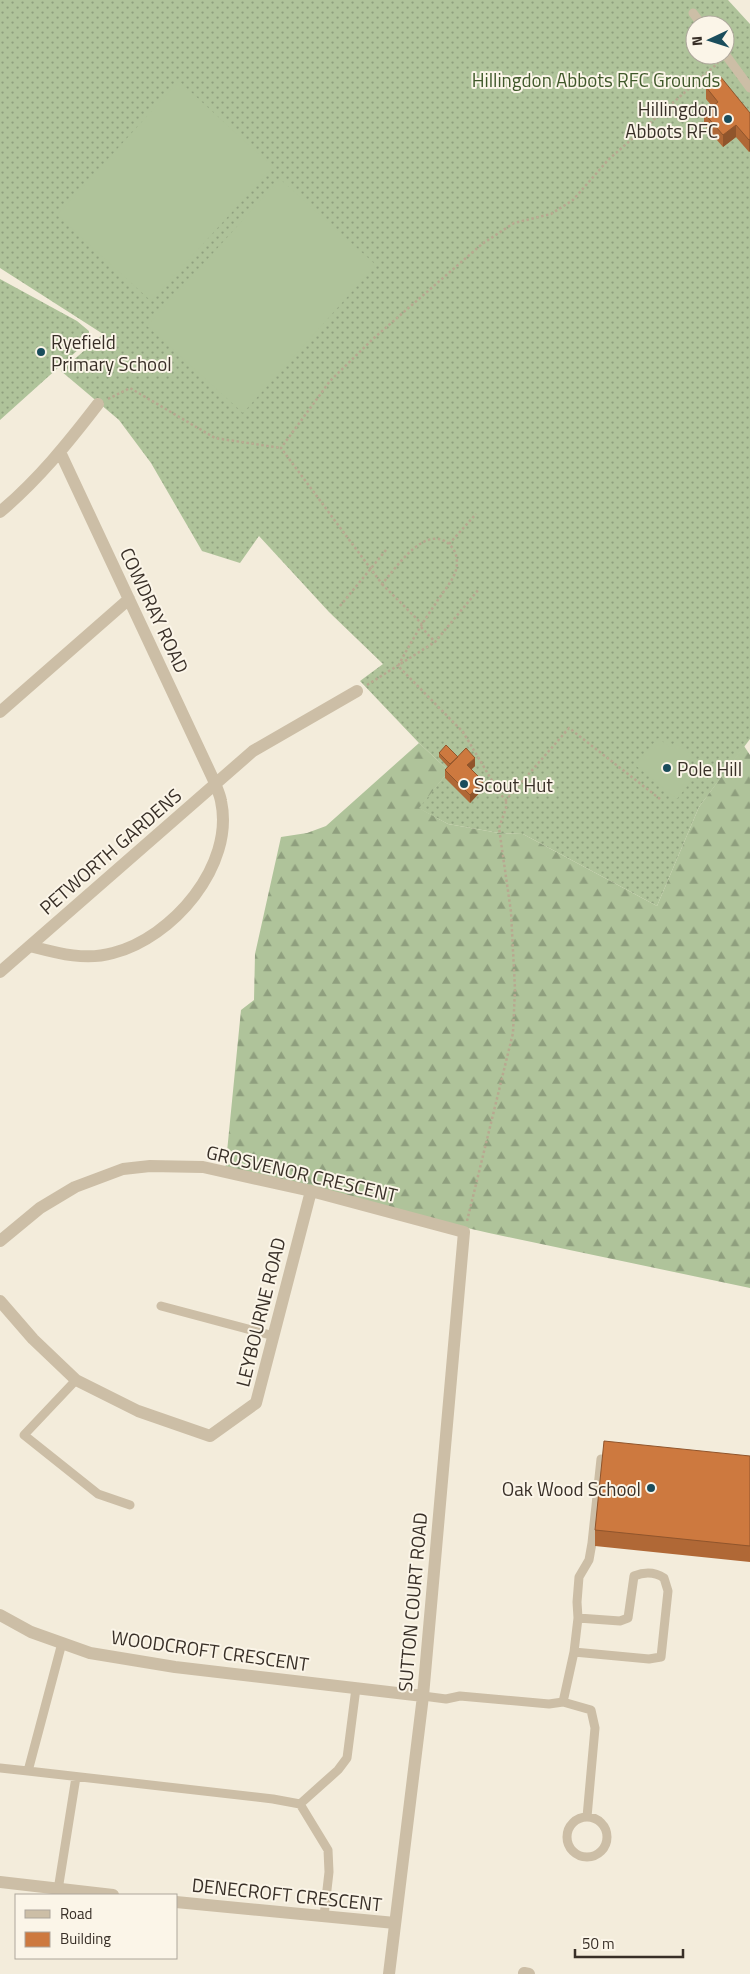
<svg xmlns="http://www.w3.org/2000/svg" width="750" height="1974" font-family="'Titillium Web',sans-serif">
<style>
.grass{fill:url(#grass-dots);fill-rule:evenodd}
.forest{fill:url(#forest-firs)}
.garden{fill:#afc39a}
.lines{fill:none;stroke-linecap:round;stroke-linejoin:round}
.path{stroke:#b8a890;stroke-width:2.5;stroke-dasharray:2.5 2.5;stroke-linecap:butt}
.lane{stroke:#ccbea6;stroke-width:9}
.street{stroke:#ccbea6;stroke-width:12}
.wall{fill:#b06836}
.shaded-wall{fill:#90552c}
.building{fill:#cd793f;stroke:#90552c}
.poi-dot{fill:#1a4d5c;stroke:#fbf5e8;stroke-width:2}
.labels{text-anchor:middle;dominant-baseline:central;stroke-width:4;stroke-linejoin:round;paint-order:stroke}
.park-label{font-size:19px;fill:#3f582a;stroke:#fbf5e8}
.poi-label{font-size:19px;fill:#382f27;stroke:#fbf5e8;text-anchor:start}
.street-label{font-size:19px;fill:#382f27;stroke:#fbf5e8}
</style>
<defs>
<pattern id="grass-dots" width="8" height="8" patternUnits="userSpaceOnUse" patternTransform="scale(1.25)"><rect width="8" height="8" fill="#afc39a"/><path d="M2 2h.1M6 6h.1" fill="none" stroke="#8f9f7e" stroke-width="1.8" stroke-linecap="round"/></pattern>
<pattern id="forest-firs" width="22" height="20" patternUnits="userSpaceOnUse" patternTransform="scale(1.25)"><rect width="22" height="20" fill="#afc39a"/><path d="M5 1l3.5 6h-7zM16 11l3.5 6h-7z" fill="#8f9f7e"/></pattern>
</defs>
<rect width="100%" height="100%" fill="#f3ecdb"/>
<path class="grass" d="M 0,0 L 728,0 L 750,24 L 750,739 L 699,807 L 657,906 L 523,834 L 499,833 L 448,824 L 418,808 L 449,771 L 419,743 L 360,681 L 383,664 L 329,612 L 259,536 L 240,563 L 202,551 L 151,463 L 119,420 L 61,371 L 103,334 L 0,268 ZM 695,25 L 725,25 L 725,55 L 695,55 Z
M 0,279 L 77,321 L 89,331 L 89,340 L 0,420 Z"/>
<path class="forest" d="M 419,743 L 449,771 L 419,808 L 448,824 L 499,833 L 523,834 L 657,906 L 699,807 L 744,746 L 750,755 L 750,1288 L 489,1233 L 225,1172 L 241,1010 L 254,1000 L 255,954 L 281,837 L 307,833 L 326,826 Z"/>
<path class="garden" d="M 179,81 L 273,167 L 151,301 L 57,215 Z
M 280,179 L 376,265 L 243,413 L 147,326 Z
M 658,738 L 670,747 L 675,742 L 694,757 L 690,763 L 699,771 L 677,799 L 635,765 Z"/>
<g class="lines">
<path class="path" d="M 108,399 L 130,388 L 215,438 L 281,448
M 449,544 L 476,514
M 382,584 L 422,624
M 340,606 L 386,550
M 421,627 L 435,642
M 367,685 L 435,642 L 479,589
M 660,799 L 569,728 L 506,800 L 500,794 L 463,732 L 398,666 C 410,644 422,623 436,603 C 442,593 453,581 456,570 C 458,561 457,552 450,545 C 426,522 396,568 382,584 L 281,448 L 330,381 L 374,338 L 482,244 L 514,223 L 551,214 L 573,200 L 608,160 L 718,63
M 467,1221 L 513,1033 L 515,989 L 511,912 L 499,828 L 506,808 L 506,800"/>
<path class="lane" d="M 693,13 L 702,25
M 725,54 L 750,88
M 161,1306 L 274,1336
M 76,1380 L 24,1435 L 98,1494 L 130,1505
M 574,1652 L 649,1659 L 661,1657 L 668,1591 L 664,1578 C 655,1572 644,1572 634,1576 L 628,1618 L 620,1621 L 578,1618
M 423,1696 L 446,1699 L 460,1696 L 549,1704 L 563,1702 L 574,1652 L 578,1618 L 577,1602 L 579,1577 L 589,1560 L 592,1543 L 601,1459
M 563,1702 L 591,1710 L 595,1728 L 587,1817
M 0,1768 L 28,1771 L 62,1643
M 28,1771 L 273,1799 L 300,1804 L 328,1850 L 329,1872 L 324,1916
M 300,1804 L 338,1770 L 347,1758 L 356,1688
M567 1837a20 20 0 1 1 40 0a20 20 0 1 1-40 0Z
M 58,1890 L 76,1777"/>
<path class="street" d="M 0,512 C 38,480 68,443 98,404
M 0,712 L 129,599
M 30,946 C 57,953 85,961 113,953 C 172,938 235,866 221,801 C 220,795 217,789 215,783 L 60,452
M 0,972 L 253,751 L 357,691
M 0,1241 L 40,1208 L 75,1187 L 123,1169 L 150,1166 L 203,1167 L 311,1191 L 464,1232 L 423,1696 L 389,1974
M 0,1301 L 33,1339 L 76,1380 L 138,1411 L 210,1436 L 256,1403 L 311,1191
M 0,1615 L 31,1632 L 90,1653 L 175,1667 L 423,1696
M 0,1882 L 113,1895
M 176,1902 L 395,1923
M 524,1973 L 529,1974"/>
</g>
<path class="wall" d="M 706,87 L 750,113 L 750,151 L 749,152 L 736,137 L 723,147 L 704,125 L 704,113 L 712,106 L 706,99 Z
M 439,753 L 458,757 L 475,766 L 471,769 L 483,789 L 470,803 L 445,778 L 445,770 L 448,767 L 439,757 Z
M 750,1456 L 750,1562 L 595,1546 L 595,1530 Z"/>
<path class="shaded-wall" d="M 736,125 L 736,137 L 723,147 L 723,135 Z
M 750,139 L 750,151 L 749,152 L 749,140 Z
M 475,758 L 475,766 L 467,774 L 467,765 Z
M 483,781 L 483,789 L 470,803 L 470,795 Z"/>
<path class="building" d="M 720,76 L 750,113 L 750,139 L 749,140 L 736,125 L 723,135 L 704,113 L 718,102 L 706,87 Z
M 446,745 L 458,757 L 450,764 L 439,753 Z
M 466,748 L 475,758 L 467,765 L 483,781 L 470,795 L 445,770 Z
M 604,1441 L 750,1456 L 750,1546 L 595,1530 Z"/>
<g class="poi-dot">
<circle cx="728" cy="119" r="5"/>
<circle cx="41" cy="352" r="5"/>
<circle cx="667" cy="768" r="5"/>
<circle cx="464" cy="784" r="5"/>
<circle cx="651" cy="1488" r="5"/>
</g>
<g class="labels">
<g class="park-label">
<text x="596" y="79">Hillingdon Abbots RFC Grounds</text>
</g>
<g class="poi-label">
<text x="718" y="108" text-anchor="end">Hillingdon<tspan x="718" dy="22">Abbots RFC</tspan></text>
<text x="51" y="341">Ryefield<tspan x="51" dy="22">Primary School</tspan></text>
<text x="677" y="768">Pole Hill</text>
<text x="474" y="784">Scout Hut</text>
<text x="641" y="1488" text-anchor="end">Oak Wood School</text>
</g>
<g class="street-label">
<text transform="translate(155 610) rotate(65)">COWDRAY ROAD</text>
<text transform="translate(110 851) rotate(-41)">PETWORTH GARDENS</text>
<text transform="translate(302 1173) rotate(13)">GROSVENOR CRESCENT</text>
<text transform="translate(260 1312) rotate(-76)">LEYBOURNE ROAD</text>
<text transform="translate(412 1602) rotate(-85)">SUTTON COURT ROAD</text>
<text transform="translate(210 1650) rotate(8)">WOODCROFT CRESCENT</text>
<text transform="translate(287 1894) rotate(6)">DENECROFT CRESCENT</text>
</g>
</g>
<rect x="15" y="1894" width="162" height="65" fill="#fbf5e8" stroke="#ada69b"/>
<rect x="25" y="1910" width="25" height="8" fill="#ccbea6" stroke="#ada69b"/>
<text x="60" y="1919" font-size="15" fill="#382f27">Road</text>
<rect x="25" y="1932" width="25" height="15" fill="#cd793f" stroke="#ada69b"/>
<text x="60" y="1944" font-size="15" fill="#382f27">Building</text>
<g transform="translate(710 40) rotate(266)"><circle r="24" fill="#fbf5e8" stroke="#ada69b"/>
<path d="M0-4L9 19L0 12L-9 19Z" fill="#1a4d5c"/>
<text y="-8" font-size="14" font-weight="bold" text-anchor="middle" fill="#382f27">N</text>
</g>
<path d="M575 1949v8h108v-8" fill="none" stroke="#382f27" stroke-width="2.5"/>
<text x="582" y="1949" font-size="15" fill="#382f27" stroke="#fbf5e8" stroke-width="4" paint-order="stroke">50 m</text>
</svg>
